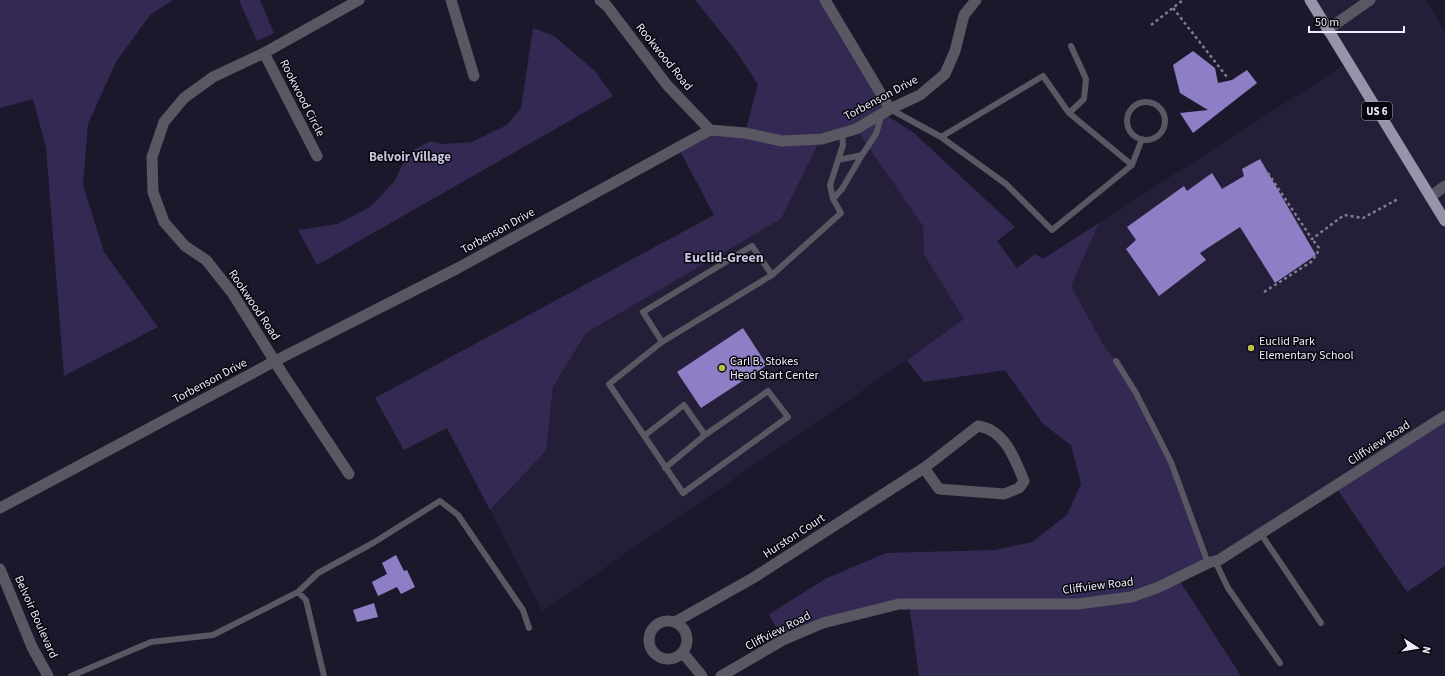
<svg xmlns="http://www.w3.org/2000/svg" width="1445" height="676" font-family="'Source Sans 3',sans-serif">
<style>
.built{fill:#241e38}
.green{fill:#332953}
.building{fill:#8d7ec5}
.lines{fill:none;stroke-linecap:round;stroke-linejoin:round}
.path{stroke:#807d8e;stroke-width:2.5;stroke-dasharray:3 3;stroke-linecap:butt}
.service{stroke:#595862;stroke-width:6}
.minor{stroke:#595862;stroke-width:11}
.tertiary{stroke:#595862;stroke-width:11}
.primary{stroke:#9794aa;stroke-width:11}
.poi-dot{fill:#b9c046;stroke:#07060d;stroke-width:1.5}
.labels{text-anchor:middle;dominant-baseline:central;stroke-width:3;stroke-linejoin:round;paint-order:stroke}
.shield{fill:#07060d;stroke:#a9a7b3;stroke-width:1}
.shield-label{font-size:11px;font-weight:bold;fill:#eeecfa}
.street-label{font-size:12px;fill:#eeecfa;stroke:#07060d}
.poi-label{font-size:12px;fill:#eeecfa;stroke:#07060d;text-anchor:start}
.neighbourhood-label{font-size:13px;font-weight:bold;fill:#c7c3de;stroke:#07060d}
.quarter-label{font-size:14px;font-weight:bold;fill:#c7c3de;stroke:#07060d}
</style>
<rect width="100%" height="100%" fill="#1c182c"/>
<path class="built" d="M 1310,0 L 1426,0 L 1445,32 L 1445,416 L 1208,563 L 1012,279 L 1347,63 Z
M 856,129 L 923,226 L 924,255 L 965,320 L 542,611 L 490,510 L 546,451 L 553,387 L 586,333 L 781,219 L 822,139 Z"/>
<path class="green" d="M 0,0 L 173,0 L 150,15 L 116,62 L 88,124 L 83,185 L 104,252 L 158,327 L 64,376 L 46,147 L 33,99 L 0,108 Z
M 239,0 L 260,0 L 274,33 L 257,41 Z
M 695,0 L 825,0 L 890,109 L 883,113 L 914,133 L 1015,227 L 997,241 L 1017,268 L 1035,254 L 1043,259 L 1099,223 L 1071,286 L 1105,348 L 1116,361 L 1171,462 L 1208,563 L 1178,578 L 1241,676 L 919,676 L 909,604 L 899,604 L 783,640 L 769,614 L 827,578 L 886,553 L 995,550 L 1032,542 L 1067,515 L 1081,484 L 1071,445 L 1043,424 L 1005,370 L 924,382 L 907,360 L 964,319 L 924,255 L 923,226 L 856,129 L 821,139 L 781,219 L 586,333 L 553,387 L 546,451 L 490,510 L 447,428 L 404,450 L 375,398 L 714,215 L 678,147 L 710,130 L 745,133 L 758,84 L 736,51 Z
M 533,28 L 554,36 L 595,71 L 613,96 L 317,265 L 298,230 L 337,224 L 370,207 L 394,182 L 408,153 L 430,141 L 443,144 L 472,142 L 507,125 L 521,108 Z
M 1445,416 L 1445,566 L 1407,592 L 1335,486 Z"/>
<path class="building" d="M 1193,51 L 1215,68 L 1218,83 L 1232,80 L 1247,70 L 1257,83 L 1193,133 L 1180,113 L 1208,110 L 1180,93 L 1173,65 Z
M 1260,159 L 1316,255 L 1275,283 L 1240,227 L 1200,253 L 1206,260 L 1159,296 L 1126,249 L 1136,240 L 1127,227 L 1184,186 L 1187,191 L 1212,173 L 1222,189 L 1244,176 L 1242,169 Z
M 743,328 L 767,365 L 701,408 L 677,372 Z
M 396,555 L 404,571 L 407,570 L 415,587 L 401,594 L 397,587 L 378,596 L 372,582 L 387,574 L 382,563 Z
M 374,603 L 378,617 L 357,622 L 353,610 Z"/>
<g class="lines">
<path class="path" d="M 1173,8 L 1227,77
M 1151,25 L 1183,0
M 1268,173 L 1312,239 L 1344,215 L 1363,218 L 1398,199
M 1264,292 L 1311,262 L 1317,254 L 1319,248 L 1312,239"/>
<path class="service" d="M1127 121a19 19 0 1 1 38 0a19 19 0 1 1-38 0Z
M 890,109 L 941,137 L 1043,76 L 1069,113 L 1132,165 L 1052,230 L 1006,184 L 941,137
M 1069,113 L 1084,99 L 1086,79 L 1071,46
M 838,160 L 862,155
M 1132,165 L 1142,139
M 833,199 L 842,189 L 862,155 L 876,134 L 882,114
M 772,275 L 752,246 L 643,312 L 662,342 L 772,275 L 841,213 L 833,199 L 830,185 L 843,145 L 842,133
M 1116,361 L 1136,393 L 1171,462 L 1208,563
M 644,436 L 684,405 L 705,435 L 768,391 L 788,417 L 683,493 L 609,384 L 662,342
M 665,468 L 705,435
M 1261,534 L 1321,623
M 1215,561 L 1228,588 L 1280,663
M 298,592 L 318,573 L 373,543 L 440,501 L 458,515 L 523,610 L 529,628
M 71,676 L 151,642 L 213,635 L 298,592 L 306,600 L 324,676"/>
<path class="minor" d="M 451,0 L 474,76
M 600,0 L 607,6 L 667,85 L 710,130
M 825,0 L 890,109
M 1327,30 L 1370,0
M 264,53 L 317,156
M 1430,197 L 1445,186
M 349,474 L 282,373 L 233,294 L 206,260 L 185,246 L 164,222 L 153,192 L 152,157 L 164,122 L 184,98 L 213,77 L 264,53 L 359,0
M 0,508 L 275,361 L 458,268 L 710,130 L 745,133 L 782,141 L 822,139 L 856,129 L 890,109 L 920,95 L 945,74 L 955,51 L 964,15 L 976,0
M649 640a19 19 0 1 1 38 0a19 19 0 1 1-38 0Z
M 675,622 L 753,578 L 924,468 L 978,426 C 1005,430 1015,459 1024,481 L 1019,488 L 1004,494 L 939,489 L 924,468
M 683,653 L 702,676
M 721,676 L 783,640 L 823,623 L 899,604 L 1078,604 L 1131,597 L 1159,587 L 1208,563 L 1219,560 L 1445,416"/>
<path class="tertiary" d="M 0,569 L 32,647 L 48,676"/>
<path class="primary" d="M 1310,0 L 1445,221"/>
</g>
<g class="poi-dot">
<circle cx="1251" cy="348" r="4"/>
<circle cx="722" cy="368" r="4"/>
</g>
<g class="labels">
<rect class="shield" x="1362" y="102" width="30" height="18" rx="3"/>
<g class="shield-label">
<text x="1377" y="111">US 6</text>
</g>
<g class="street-label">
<text transform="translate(664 57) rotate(51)">Rookwood Road</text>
<text transform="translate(302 98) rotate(63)">Rookwood Circle</text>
<text transform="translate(881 98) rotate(-28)">Torbenson Drive</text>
<text transform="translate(498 231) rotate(-29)">Torbenson Drive</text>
<text transform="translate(254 305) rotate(56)">Rookwood Road</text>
<text transform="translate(210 381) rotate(-28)">Torbenson Drive</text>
<text transform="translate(1379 443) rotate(-33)">Cliffview Road</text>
<text transform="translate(794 536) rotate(-33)">Hurston Court</text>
<text transform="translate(1098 586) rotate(-7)">Cliffview Road</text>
<text transform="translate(36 617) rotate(66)">Belvoir Boulevard</text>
<text transform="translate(778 631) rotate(-27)">Cliffview Road</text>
</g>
<g class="poi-label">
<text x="1259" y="341">Euclid Park<tspan x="1259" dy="14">Elementary School</tspan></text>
<text x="730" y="361">Carl B. Stokes<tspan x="730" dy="14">Head Start Center</tspan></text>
</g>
<g class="neighbourhood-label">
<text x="410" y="157">Belvoir Village</text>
</g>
<g class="quarter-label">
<text x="724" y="258">Euclid-Green</text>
</g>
</g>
<g transform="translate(1417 648) rotate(102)" stroke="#07060d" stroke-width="3" paint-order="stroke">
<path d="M0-3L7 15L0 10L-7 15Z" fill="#eeecfa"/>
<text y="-6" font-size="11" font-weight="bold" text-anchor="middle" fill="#eeecfa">N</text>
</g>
<path d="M1309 26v6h95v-6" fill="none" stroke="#eeecfa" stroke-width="2"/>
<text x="1315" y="26" font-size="12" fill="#eeecfa" stroke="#07060d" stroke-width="3" paint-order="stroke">50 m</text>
</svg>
